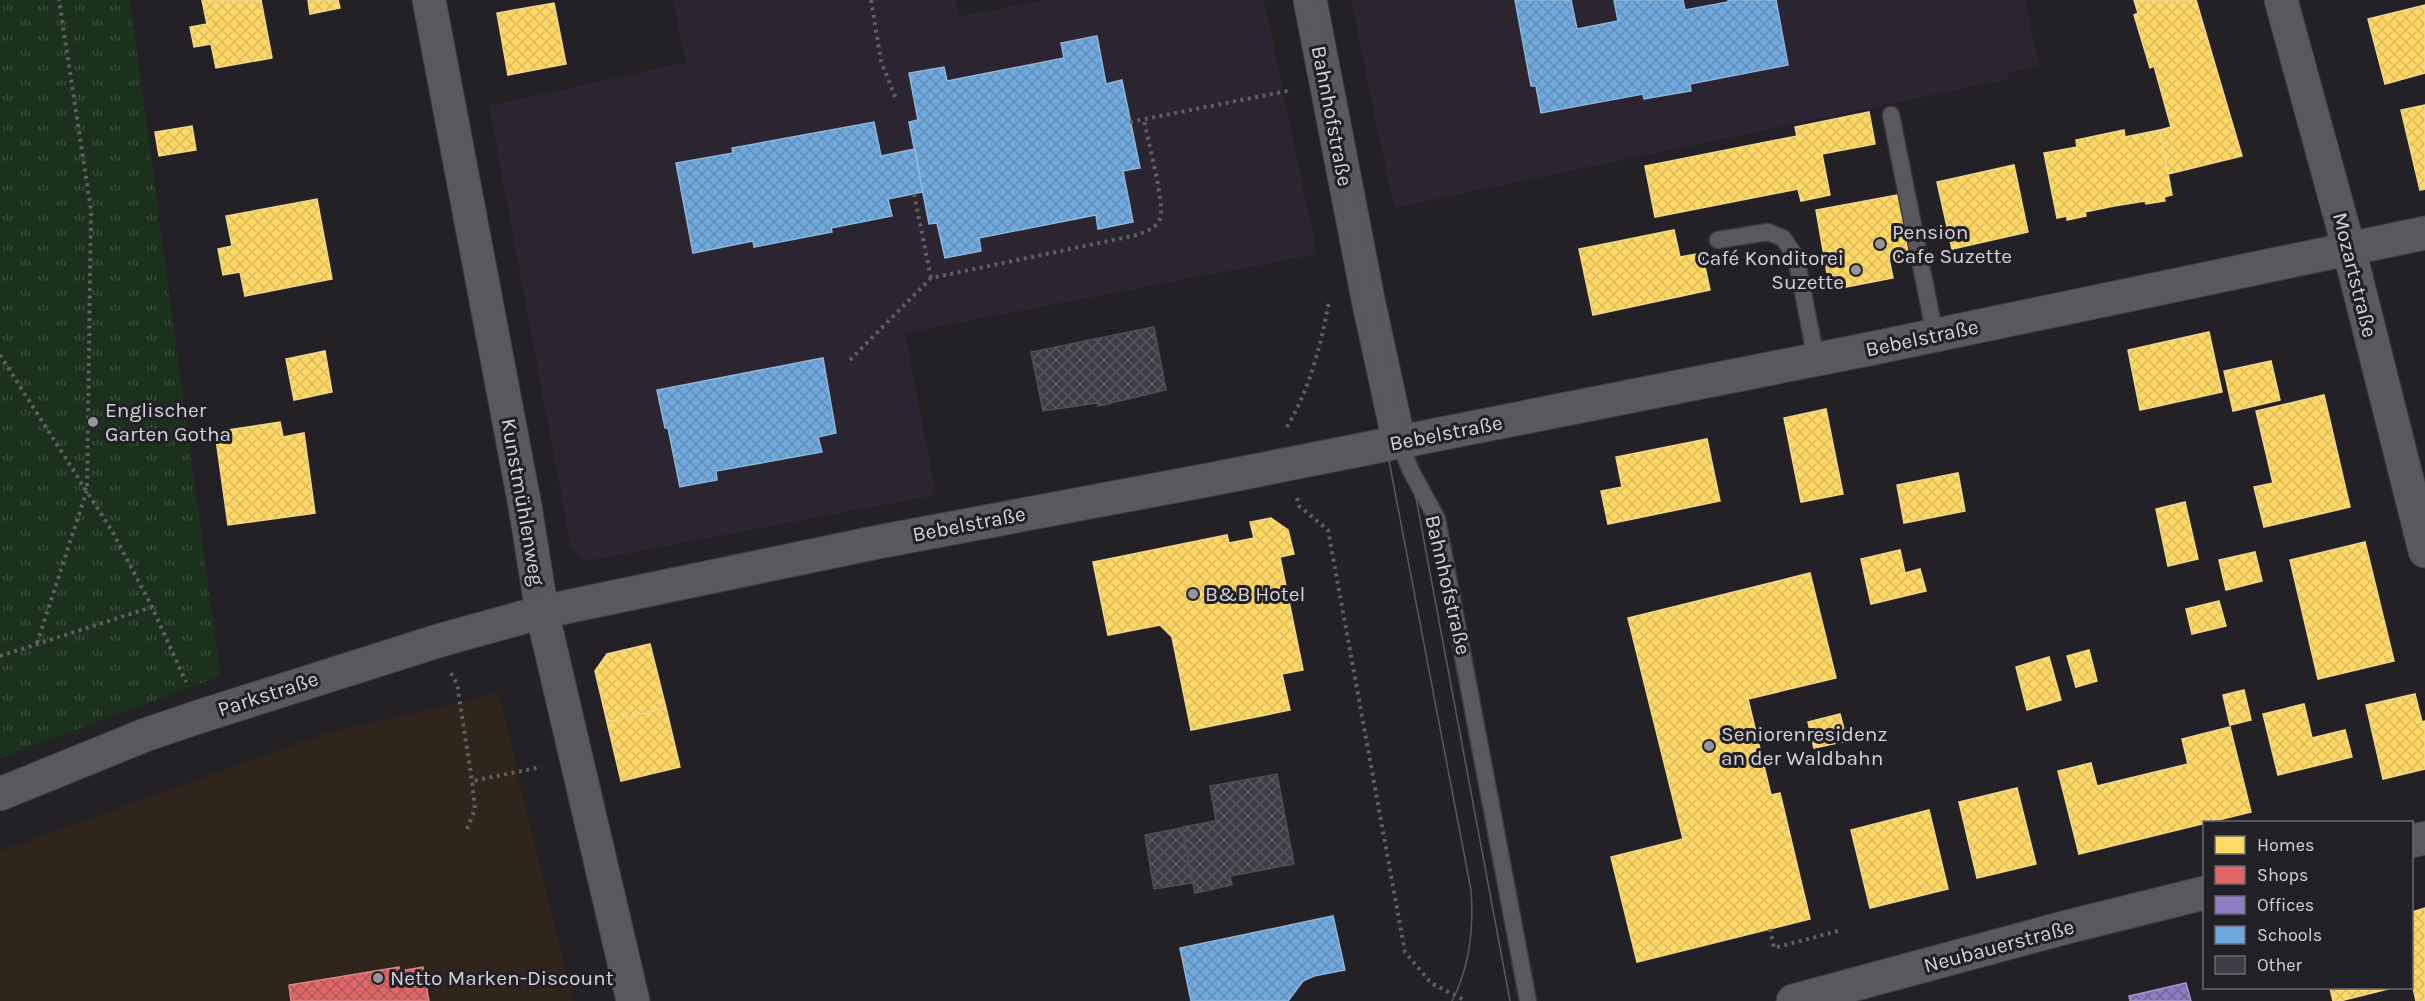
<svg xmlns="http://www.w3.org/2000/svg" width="2425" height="1001" font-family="Karla,sans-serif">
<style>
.commercial{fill:#30251a}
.built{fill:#2a2531}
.park{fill:url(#park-tufts)}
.homes{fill:url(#homes-cross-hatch);stroke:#f2d788;stroke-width:1.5}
.shops{fill:url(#shops-cross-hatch);stroke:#dd8788;stroke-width:1.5}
.offices{fill:url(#offices-cross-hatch);stroke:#a396c9;stroke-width:1.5}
.schools{fill:url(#schools-cross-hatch);stroke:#8eb5db;stroke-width:1.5}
.building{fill:url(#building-cross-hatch);stroke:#4f4e51;stroke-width:1.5}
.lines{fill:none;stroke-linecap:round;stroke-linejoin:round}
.service-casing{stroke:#3c3b3e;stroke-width:19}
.minor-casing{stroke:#3c3b3e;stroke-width:35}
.tertiary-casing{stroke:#3c3b3e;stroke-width:35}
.path{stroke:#605f62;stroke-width:4;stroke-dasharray:3 4.5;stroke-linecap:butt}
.service{stroke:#5a585c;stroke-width:16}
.minor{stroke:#5a585c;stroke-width:33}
.tertiary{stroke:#5a585c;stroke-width:33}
.tram{stroke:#59585c;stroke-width:1.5}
.poi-dot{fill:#97959a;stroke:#222027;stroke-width:2}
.labels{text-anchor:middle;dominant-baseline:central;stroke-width:6;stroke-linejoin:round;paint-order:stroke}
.street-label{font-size:21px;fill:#d5d3d8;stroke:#222027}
.poi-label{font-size:21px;fill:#d5d3d8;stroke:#222027;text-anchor:start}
</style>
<defs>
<pattern id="park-tufts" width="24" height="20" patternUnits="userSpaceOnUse" patternTransform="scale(1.5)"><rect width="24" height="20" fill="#1b311b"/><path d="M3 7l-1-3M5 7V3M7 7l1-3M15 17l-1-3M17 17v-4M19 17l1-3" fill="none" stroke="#3b4e3b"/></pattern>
<pattern id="homes-cross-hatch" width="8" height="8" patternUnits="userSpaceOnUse" patternTransform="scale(1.5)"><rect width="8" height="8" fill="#ffd966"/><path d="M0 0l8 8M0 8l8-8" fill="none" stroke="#d9ba5f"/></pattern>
<pattern id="shops-cross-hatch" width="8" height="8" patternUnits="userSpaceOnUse" patternTransform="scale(1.5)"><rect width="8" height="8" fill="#e06666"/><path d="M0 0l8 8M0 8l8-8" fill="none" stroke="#b05a5b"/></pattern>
<pattern id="offices-cross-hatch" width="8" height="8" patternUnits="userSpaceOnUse" patternTransform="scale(1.5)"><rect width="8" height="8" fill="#8e7cc3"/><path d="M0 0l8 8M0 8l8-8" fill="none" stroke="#736796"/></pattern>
<pattern id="schools-cross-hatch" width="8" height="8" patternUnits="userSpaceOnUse" patternTransform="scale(1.5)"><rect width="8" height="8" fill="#6fa8dc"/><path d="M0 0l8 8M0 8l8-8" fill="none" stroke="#638eb5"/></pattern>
<pattern id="building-cross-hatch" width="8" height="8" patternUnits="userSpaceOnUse" patternTransform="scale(1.5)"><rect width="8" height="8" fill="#403c47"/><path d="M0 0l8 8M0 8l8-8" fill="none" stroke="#5b5761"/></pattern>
</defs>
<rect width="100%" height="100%" fill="#232126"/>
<path class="commercial" d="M 498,693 L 573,1001 L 0,1001 L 0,851 L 324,734 Z"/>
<path class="built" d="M 673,0 L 955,0 L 959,16 L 1046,0 L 1264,0 L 1317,254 L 905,333 L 936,495 L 586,561 L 580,559 L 571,547 L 489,106 L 686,62 Z
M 1351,0 L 2025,0 L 2039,66 L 2008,73 L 2009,79 L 1394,208 Z"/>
<path class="park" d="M 0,0 L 130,0 L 220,676 L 0,758 Z"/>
<path class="homes" d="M 202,0 L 261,0 L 272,58 L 216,68 L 211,44 L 194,47 L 190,27 L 207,24 Z
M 308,0 L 338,0 L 340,8 L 310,14 Z
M 2134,0 L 2196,0 L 2242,156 L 2168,174 L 2160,130 L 2171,127 L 2154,66 L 2150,68 L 2134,15 L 2138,13 Z
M 554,3 L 566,64 L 508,75 L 497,13 Z
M 2425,5 L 2425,73 L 2385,84 L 2368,19 Z
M 2425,105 L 2425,189 L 2420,190 L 2401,110 Z
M 1869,112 L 1875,144 L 1822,154 L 1830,195 L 1801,201 L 1798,189 L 1655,217 L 1645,166 L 1797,136 L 1795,127 Z
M 192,126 L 196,150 L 159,156 L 155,132 Z
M 2124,130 L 2125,137 L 2160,130 L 2172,195 L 2164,197 L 2165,201 L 2146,204 L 2145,201 L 2114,206 L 2085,212 L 2086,216 L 2067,220 L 2067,216 L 2057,218 L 2044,153 L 2077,147 L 2076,140 Z
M 2014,165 L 2028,232 L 1952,249 L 1937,182 Z
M 1902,194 L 1913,254 L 1889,259 L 1893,278 L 1830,290 L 1816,210 Z
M 317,199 L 332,279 L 245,296 L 240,272 L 223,275 L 218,249 L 232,246 L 226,216 Z
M 1674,230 L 1680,257 L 1702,253 L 1710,290 L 1593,315 L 1579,249 Z
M 2209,332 L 2222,392 L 2140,410 L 2128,350 Z
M 325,351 L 332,392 L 294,400 L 286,359 Z
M 2271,361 L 2280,400 L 2233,411 L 2224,371 Z
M 2324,395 L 2350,507 L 2264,527 L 2254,487 L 2273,483 L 2256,411 Z
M 1826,409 L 1843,494 L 1801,502 L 1784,418 Z
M 280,422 L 283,437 L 304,433 L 315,513 L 228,525 L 215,432 Z
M 1707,439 L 1720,501 L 1608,524 L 1601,491 L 1622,487 L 1616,457 Z
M 1958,473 L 1965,511 L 1904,523 L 1897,485 Z
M 2185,502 L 2198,559 L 2168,566 L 2156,509 Z
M 1271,518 L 1288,530 L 1294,554 L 1280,557 L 1303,670 L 1282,674 L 1290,710 L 1191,730 L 1172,637 L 1160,625 L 1108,635 L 1093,562 L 1227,535 L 1229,543 L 1254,538 L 1250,522 Z
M 2365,542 L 2394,661 L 2318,679 L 2290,560 Z
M 1900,550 L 1905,573 L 1920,569 L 1926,591 L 1871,604 L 1861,559 Z
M 2255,552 L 2262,581 L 2226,590 L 2219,560 Z
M 1810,573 L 1836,678 L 1748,699 L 1771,795 L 1780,793 L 1810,919 L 1637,962 L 1611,857 L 1683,839 L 1628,618 Z
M 2219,601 L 2226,626 L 2192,634 L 2186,609 Z
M 650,644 L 666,708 L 607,722 L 595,671 L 607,654 Z
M 2089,650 L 2097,681 L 2076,687 L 2067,656 Z
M 2049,657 L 2061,700 L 2027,710 L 2016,667 Z
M 2244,690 L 2251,720 L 2230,725 L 2223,695 Z
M 2415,694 L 2422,722 L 2425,721 L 2425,769 L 2383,779 L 2366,705 Z
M 2304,704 L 2312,738 L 2345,730 L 2352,757 L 2278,775 L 2263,714 Z
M 666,708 L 680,767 L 621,781 L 607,722 Z
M 1840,714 L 1847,741 L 1814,748 L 1808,722 Z
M 2230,727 L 2251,812 L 2079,854 L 2058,771 L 2091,763 L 2097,786 L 2188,764 L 2182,739 Z
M 2017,788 L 2036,864 L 1977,878 L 1959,802 Z
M 1929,810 L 1948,889 L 1870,908 L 1851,830 Z
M 2425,908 L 2425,1001 L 2416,1001 L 2412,983 L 2412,912 Z
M 2330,988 L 2392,988 L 2340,1001 L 2333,1001 Z"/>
<path class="shops" d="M 399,967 L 400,971 L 423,967 L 429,1001 L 291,1001 L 289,985 Z"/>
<path class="offices" d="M 2186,983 L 2191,1001 L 2130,1001 L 2129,996 Z"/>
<path class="schools" d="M 1515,0 L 1571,0 L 1577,29 L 1618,21 L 1614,0 L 1683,0 L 1685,10 L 1728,2 L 1728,0 L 1776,0 L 1788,65 L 1690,84 L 1691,91 L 1644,99 L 1643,94 L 1541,113 L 1536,86 L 1531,86 Z
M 1097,36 L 1106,84 L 1122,80 L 1140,168 L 1123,171 L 1133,222 L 1098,229 L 1096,215 L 979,238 L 981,251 L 945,258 L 937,223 L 929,224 L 909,122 L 918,120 L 909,73 L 944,67 L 947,81 L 1064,58 L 1061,43 Z
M 874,122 L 881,156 L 915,149 L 923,192 L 888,199 L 892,216 L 831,228 L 832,232 L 754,247 L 753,241 L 693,253 L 676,163 L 733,153 L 732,148 Z
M 823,358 L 836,433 L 818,437 L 822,452 L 716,471 L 717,480 L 680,487 L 668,428 L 665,428 L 657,390 Z
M 1333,916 L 1345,970 L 1314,976 L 1303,981 L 1288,1001 L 1191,1001 L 1180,948 Z"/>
<path class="building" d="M 1154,327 L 1166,390 L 1098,406 L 1097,403 L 1043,411 L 1031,352 Z
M 1277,774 L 1294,864 L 1230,876 L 1232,885 L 1195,893 L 1182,827 L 1216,821 L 1210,786 Z
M 1182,828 L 1192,883 L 1154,889 L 1145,835 Z"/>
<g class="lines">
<defs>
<path id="service" d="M 1891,115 L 1935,335
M 1718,240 L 1768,232 L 1783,238 L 1796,257 L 1816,359
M 1399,442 L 1411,471 L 1437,519 L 1528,1001"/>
<path id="minor" d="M 429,0 L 525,506 L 542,612 L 633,1001
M 1310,0 L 1369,304 L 1399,442
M 2281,0 L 2349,249 L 2425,551
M 2412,841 L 2425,838
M 1793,1001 L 2067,927 L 2204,893"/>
<path id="tertiary" d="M 0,794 L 145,735 L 201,716 L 441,640 L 542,612 L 878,542 L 1213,479 L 1874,348 L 2425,233"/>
</defs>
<use href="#service" class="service-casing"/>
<use href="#minor" class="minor-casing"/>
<use href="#tertiary" class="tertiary-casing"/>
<path class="path" d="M 871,0 L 881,61 L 896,99
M 1130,122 L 1292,90
M 914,194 L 931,278
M 0,355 L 112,531 L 152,607 L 186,682
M 850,360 L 931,278 L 1137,235 C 1146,231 1155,229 1160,219 C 1166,207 1147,138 1144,120
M 1287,427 C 1310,388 1321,345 1329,301
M 1297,498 L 1299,506 L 1328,530 L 1405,952 L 1431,983 L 1466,1001
M 37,643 L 87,490 L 91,210 L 59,0
M 0,656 L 152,607
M 451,673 L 457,684 L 472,781
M 467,829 L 475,809 L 472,781 L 541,767
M 1770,929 L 1774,948 L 1838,931"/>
<use href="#service" class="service"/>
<use href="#minor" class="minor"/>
<use href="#tertiary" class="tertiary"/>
<path class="tram" d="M 1301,0 L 1471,890 C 1474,929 1470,966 1452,1001
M 1319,0 L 1411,471 L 1510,1001"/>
</g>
<g class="poi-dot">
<circle cx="1880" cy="244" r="6"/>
<circle cx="1856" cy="270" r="6"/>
<circle cx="93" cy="422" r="6"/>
<circle cx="1193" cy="594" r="6"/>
<circle cx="1709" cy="746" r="6"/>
<circle cx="378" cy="978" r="6"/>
</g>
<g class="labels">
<g class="street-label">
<text transform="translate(1332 116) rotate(79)">Bahnhofstraße</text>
<text transform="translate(2355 275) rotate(76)">Mozartstraße</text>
<text transform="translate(1922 338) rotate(-12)">Bebelstraße</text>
<text transform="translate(1446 433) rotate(-11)">Bebelstraße</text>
<text transform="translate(523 502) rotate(80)">Kunstmühlenweg</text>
<text transform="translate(969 524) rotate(-11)">Bebelstraße</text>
<text transform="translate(1448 585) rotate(77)">Bahnhofstraße</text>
<text transform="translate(268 694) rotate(-18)">Parkstraße</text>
<text transform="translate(1999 946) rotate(-15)">Neubauerstraße</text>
</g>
<g class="poi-label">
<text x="1892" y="232">Pension<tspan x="1892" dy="24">Cafe Suzette</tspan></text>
<text x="1844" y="258" text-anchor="end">Café Konditorei<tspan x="1844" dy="24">Suzette</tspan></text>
<text x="105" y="410">Englischer<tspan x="105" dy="24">Garten Gotha</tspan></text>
<text x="1205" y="594">B&amp;B Hotel</text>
<text x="1721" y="734">Seniorenresidenz<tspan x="1721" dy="24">an der Waldbahn</tspan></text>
<text x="390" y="978">Netto Marken-Discount</text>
</g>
</g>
<rect x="2203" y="821" width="210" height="168" fill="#222027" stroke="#6a686e" stroke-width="1.5"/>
<rect x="2215" y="836" width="30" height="18" fill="#ffd966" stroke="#6a686e" stroke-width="1.5"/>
<text x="2257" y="851" font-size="18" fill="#d5d3d8">Homes</text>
<rect x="2215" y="866" width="30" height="18" fill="#e06666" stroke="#6a686e" stroke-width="1.5"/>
<text x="2257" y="881" font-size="18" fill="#d5d3d8">Shops</text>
<rect x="2215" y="896" width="30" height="18" fill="#8e7cc3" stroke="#6a686e" stroke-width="1.5"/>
<text x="2257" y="911" font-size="18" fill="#d5d3d8">Offices</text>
<rect x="2215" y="926" width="30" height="18" fill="#6fa8dc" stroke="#6a686e" stroke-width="1.5"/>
<text x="2257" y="941" font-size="18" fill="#d5d3d8">Schools</text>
<rect x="2215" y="956" width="30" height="18" fill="#403c47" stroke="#6a686e" stroke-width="1.5"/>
<text x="2257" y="971" font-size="18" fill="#d5d3d8">Other</text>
</svg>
